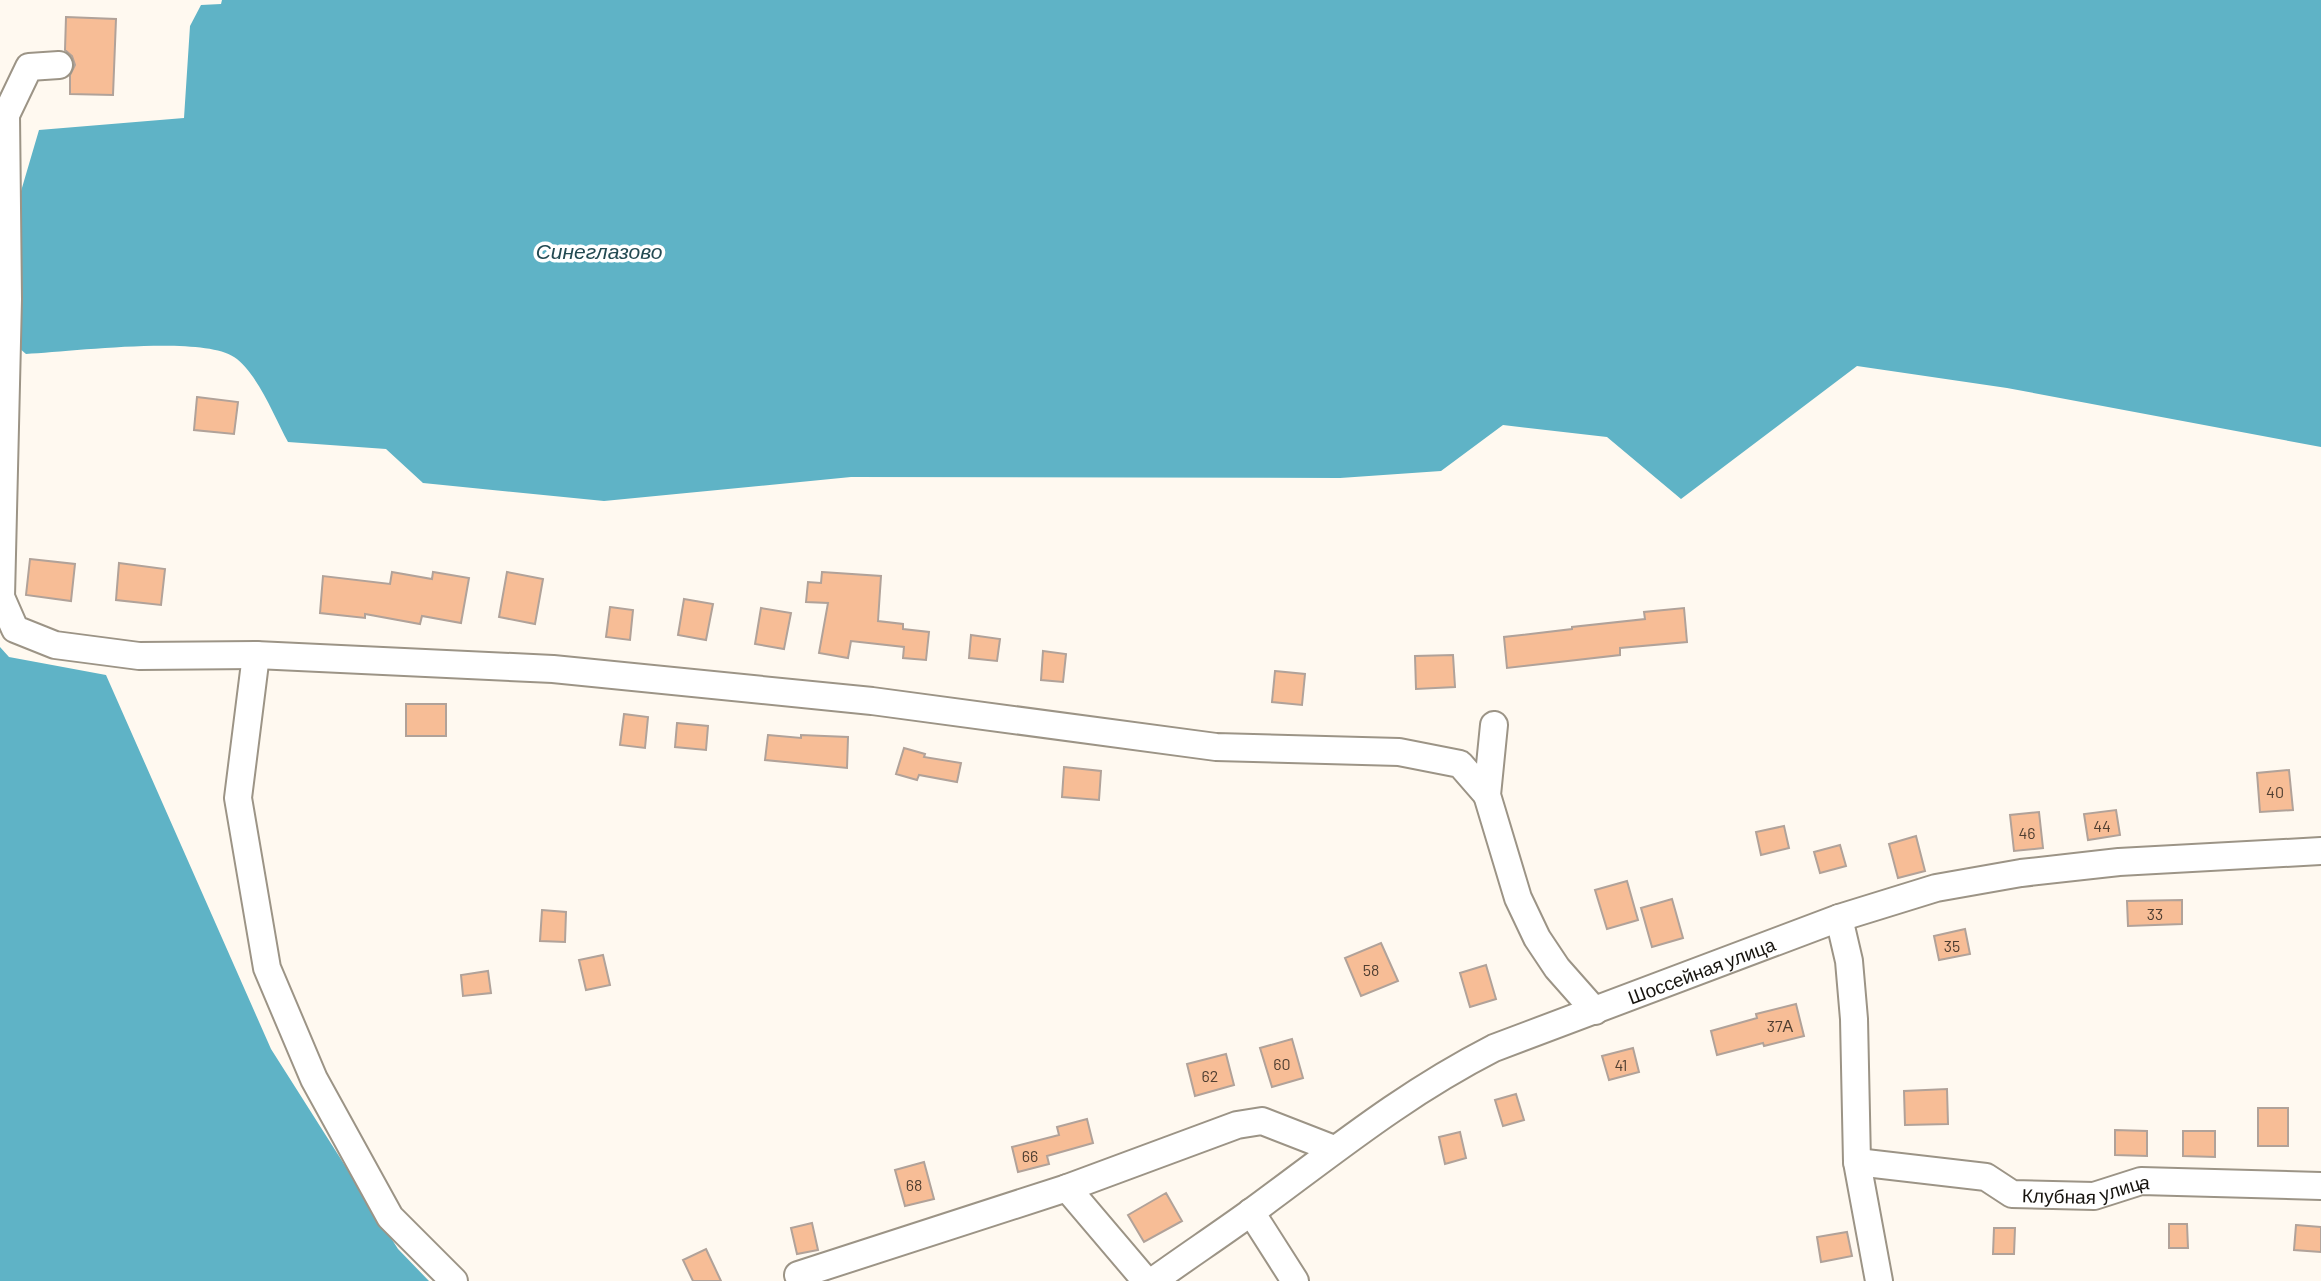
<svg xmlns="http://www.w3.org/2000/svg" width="2321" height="1281" font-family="Barlow,sans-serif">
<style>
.water{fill:#5fb3c6}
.building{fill:#f7bd96;stroke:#b1a299;stroke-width:2}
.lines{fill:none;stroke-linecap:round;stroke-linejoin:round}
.minor-casing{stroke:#9c9486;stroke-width:30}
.minor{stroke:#fff;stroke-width:26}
.labels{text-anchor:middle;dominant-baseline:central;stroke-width:7;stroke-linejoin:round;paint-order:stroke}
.number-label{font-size:16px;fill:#4f3e31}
.street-label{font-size:19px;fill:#17140f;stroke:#fff}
.water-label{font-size:21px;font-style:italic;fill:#234a52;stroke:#fff}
</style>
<rect width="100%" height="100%" fill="#fff9f0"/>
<path class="water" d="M 222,0 L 2321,0 L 2321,447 L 2007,388 L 1857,366 L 1681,499 L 1607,437 L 1503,425 L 1441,471 L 1340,478 L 851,477 L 604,501 L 423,483 L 386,449 L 288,442 C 275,418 257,372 234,357 C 200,335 71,352 26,354 L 11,341 L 19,198 L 39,130 L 184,118 L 190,26 L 201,5 L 221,4 Z
M 0,647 L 9,657 L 106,675 L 271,1049 L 398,1249 L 429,1281 L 0,1281 Z"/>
<path class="building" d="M 66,17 L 116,19 L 113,95 L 70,94 L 70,75 L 75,65 L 72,56 L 65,50 Z
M 197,397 L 238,402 L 234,434 L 194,430 Z
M 30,559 L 75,564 L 71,601 L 26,595 Z
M 119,563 L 165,569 L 161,605 L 116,600 Z
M 392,572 L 432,579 L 433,572 L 469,578 L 461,623 L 422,616 L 420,624 L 365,614 L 365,618 L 320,613 L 323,576 L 390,584 Z
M 507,572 L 543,579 L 535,624 L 499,617 Z
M 822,572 L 881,576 L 878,621 L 903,624 L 903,629 L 929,632 L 926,660 L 903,658 L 904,647 L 851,641 L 848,658 L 819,653 L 828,603 L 806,602 L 808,582 L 821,583 Z
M 684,599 L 713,604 L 706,640 L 678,635 Z
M 610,607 L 633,610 L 630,640 L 606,637 Z
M 761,608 L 791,613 L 784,649 L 755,644 Z
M 1684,608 L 1687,642 L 1620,648 L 1620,655 L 1507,668 L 1504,637 L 1572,629 L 1572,627 L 1645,619 L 1644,612 Z
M 971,635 L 1000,639 L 997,661 L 969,658 Z
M 1043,651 L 1066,654 L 1063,682 L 1041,680 Z
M 1453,655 L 1455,687 L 1416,689 L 1415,656 Z
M 1275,671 L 1305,674 L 1302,705 L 1272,702 Z
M 406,704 L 446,704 L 446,736 L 406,736 Z
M 624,714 L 648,717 L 645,748 L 620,745 Z
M 677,723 L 708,726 L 706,750 L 675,747 Z
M 768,735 L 801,738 L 801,735 L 848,737 L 847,768 L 765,760 Z
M 904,748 L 925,754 L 924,757 L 961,763 L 957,782 L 919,775 L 917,780 L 896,774 Z
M 1064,767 L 1101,771 L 1099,800 L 1062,797 Z
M 2289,770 L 2293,810 L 2260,812 L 2257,773 Z
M 2116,810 L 2120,835 L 2088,840 L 2084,814 Z
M 2039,812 L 2043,848 L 2014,851 L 2010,815 Z
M 1784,826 L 1789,848 L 1761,855 L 1756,832 Z
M 1916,836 L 1925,871 L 1898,878 L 1889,844 Z
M 1840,845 L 1846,866 L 1820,873 L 1814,852 Z
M 1627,881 L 1638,920 L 1607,929 L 1595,890 Z
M 1672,899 L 1683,938 L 1652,947 L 1641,908 Z
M 2182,900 L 2182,924 L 2128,926 L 2127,901 Z
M 542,910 L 566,912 L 565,942 L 540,941 Z
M 1965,929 L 1970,954 L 1939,960 L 1934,936 Z
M 1381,943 L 1398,981 L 1361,996 L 1345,958 Z
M 603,955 L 610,985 L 586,990 L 579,960 Z
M 1486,965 L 1496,999 L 1470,1007 L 1460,973 Z
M 488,971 L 491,993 L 463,996 L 461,975 Z
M 1796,1004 L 1804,1036 L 1764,1046 L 1763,1043 L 1717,1055 L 1711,1031 L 1757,1018 L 1756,1014 Z
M 1292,1039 L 1303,1078 L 1272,1087 L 1260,1048 Z
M 1633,1048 L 1639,1072 L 1609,1080 L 1602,1056 Z
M 1226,1054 L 1234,1085 L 1195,1096 L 1187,1064 Z
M 1947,1089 L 1948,1124 L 1905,1125 L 1904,1091 Z
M 1516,1094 L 1524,1120 L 1503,1126 L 1495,1100 Z
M 2258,1108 L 2288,1108 L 2288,1146 L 2258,1146 Z
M 1087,1119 L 1093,1143 L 1047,1156 L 1049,1164 L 1018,1172 L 1012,1147 L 1059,1135 L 1057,1127 Z
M 2115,1130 L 2147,1131 L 2147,1156 L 2115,1155 Z
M 2183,1131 L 2215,1131 L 2215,1157 L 2183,1156 Z
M 1460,1132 L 1466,1158 L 1445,1164 L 1439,1137 Z
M 924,1162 L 934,1199 L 905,1206 L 895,1170 Z
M 1166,1193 L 1182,1221 L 1144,1242 L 1128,1215 Z
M 812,1223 L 818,1250 L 797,1254 L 791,1228 Z
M 2169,1224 L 2187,1224 L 2188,1248 L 2169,1248 Z
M 2296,1225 L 2321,1227 L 2321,1252 L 2294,1250 Z
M 1994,1228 L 2015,1228 L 2014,1254 L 1993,1254 Z
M 1847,1232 L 1852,1256 L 1821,1262 L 1817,1237 Z
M 706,1249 L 721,1281 L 693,1281 L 683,1260 Z"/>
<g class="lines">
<defs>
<g id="minor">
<path d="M 59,65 L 29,67 L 6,115 L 8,299 L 1,597 L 15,629 L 55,645 L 139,656 L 256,655 L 553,669 L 872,701 L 1216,747 L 1399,752 L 1460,764 L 1487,795"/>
<path d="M 256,655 L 238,798 L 267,968 L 314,1079 L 390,1217 L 454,1281"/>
<path d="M 1494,725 L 1487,795 L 1518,898 L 1537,938 L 1557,968 L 1595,1011"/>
<path d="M 1839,918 L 1849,961 L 1854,1019 L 1857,1162 L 1879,1281"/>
<path id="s1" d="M 1857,1162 L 1986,1177 L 2012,1194 L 2094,1196 L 2141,1181 L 2321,1186"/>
<path d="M 1067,1188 L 1237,1125 L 1262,1121 L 1334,1149"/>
<path d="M 1251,1212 L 1295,1281"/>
<path d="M 798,1275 L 1067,1188 L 1146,1281"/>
<path id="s2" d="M 1153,1281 C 1185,1258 1218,1236 1250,1213 C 1332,1153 1402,1095 1494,1048 L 1839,918 L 1936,888 L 2021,873 L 2119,862 L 2321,851"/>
</g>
</defs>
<use href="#minor" class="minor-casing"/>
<use href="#minor" class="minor"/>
</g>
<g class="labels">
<g class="number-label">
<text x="2275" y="791">40</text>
<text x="2102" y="825">44</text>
<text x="2027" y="832">46</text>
<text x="2155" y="913">33</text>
<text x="1952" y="945">35</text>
<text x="1371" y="969">58</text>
<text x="1780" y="1025">37А</text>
<text x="1282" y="1063">60</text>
<text x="1621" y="1064">41</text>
<text x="1210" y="1075">62</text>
<text x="1030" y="1155">66</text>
<text x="914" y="1184">68</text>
</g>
<g class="street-label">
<text stroke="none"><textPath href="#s2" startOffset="635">Шоссейная улица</textPath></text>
<text stroke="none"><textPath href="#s1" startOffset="236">Клубная улица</textPath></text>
</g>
<g class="water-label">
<text x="599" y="250">Синеглазово</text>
</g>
</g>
</svg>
